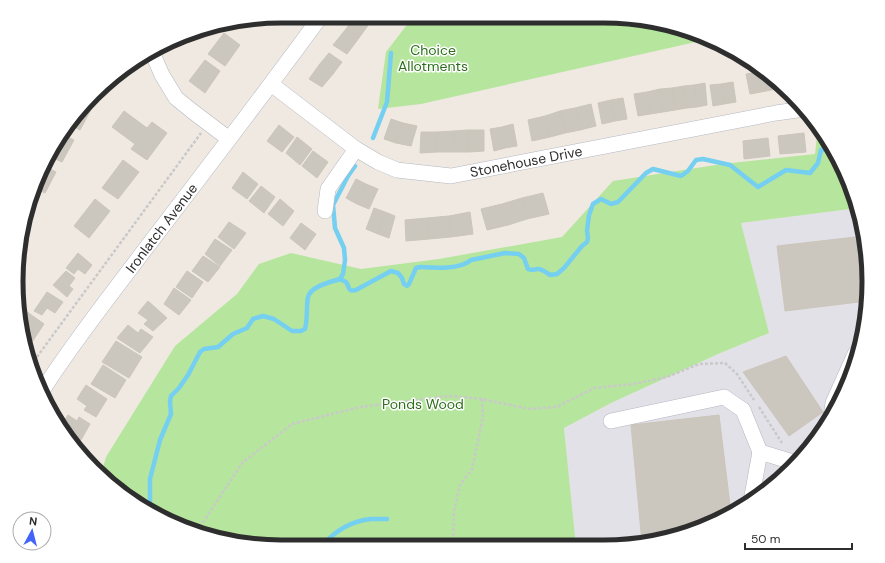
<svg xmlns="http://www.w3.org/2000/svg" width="885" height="563" font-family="'DM Sans',sans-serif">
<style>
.industrial{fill:#e3e1e8}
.green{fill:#b6e59e}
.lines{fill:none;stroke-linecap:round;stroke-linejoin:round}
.stream{stroke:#75cff0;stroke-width:4.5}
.building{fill:#cbc7bf;stroke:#cbc5ba}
.minor-casing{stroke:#b4b7c1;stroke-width:16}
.path{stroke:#c9c9c9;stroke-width:2.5;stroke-dasharray:3 2;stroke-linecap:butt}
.minor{stroke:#fff;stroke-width:15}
.labels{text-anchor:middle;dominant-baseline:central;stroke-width:3;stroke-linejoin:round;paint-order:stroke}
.park-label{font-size:14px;fill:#2c6e1b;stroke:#fff}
.street-label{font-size:14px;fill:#2e2e2e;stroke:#fff}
.rim{fill:none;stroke:#2e2e2e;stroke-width:5}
</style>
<rect width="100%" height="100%" fill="#efe9e1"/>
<path class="industrial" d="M 858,208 L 860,213 L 868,264 L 867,316 L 855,367 L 834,414 L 803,456 L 765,492 L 721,520 L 672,538 L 621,546 L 576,546 L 564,428 L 611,403 L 718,354 L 769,333 L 741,223 Z"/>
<path class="green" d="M 413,17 L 638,18 L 705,36 L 709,39 L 421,104 L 378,109 L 386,52 Z
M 818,127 L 842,164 L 858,208 L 741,223 L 769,333 L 718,354 L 611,403 L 564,428 L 576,546 L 247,545 L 180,527 L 107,481 L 101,475 L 106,457 L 175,346 L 237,294 L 259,264 L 291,253 L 361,269 L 439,259 L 562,237 L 613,181 L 722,164 L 815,154 Z"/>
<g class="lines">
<path class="stream" d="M 373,138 L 387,102 L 391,53
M 340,279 L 343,274 L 345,260 L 344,248 L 335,228 L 333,205 L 348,176 L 355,166
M 149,507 L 150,501 L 150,479 L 160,440 L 171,414 L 170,402 L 171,396 L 179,388 L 188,375 L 200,352 L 204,349 L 218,347 L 233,334 L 247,328 L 253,319 L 263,316 L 274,319 L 292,331 L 301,331 L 305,329 C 308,318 306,307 308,297 C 311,286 331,282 340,279 C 342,280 344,281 346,282 C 350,287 347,292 356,290 L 391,271 L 398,273 L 402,278 L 404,284 L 407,286 L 409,284 L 416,268 L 420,267 C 435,268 459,270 471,260 L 505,253 L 519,254 L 524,258 L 528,269 C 533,271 534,269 538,269 C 542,269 547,273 550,275 L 557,274 L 564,268 L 582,246 L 587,242 L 588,238 L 587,231 L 589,215 L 593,204 L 601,199 L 611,204 L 618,202 L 646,173 L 653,169 L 681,176 L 688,171 L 696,160 L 703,159 L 730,165 L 758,187 L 786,170 L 810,173 L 818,163 L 821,150 L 823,149 L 828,152 L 835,153
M 323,545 C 335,531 352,521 371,519 C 376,519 382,519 387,519"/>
</g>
<path class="building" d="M 355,16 L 358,16 L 369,24 L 359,38 L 346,29 Z
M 358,16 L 375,17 L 369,24 Z
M 346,29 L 359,38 L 347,54 L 333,45 Z
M 224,33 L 240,45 L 225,66 L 208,54 Z
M 329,53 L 342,62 L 333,74 L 319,65 Z
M 205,60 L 220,71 L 205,93 L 189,81 Z
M 319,65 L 333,74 L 322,87 L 309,79 Z
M 761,71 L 768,76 L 771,90 L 761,92 L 758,72 Z
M 758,72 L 761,92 L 750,94 L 746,74 Z
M 768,76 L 778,82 L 780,84 L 781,88 L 771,90 Z
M 733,82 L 736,102 L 724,104 L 721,84 Z
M 705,83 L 707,105 L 697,107 L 694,85 Z
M 721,84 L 724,104 L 713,106 L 710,85 Z
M 694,85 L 697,107 L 687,108 L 684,86 Z
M 684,86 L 687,108 L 675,110 L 672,88 Z
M 672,88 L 675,110 L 663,112 L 660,89 Z
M 660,89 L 663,112 L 650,114 L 647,92 Z
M 647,92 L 650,114 L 638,116 L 634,94 Z
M 623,98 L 627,119 L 615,121 L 611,100 Z
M 92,100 L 95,102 L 80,130 L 69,124 L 71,120 Z
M 611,100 L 615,121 L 602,124 L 598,103 Z
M 591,104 L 596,126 L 580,130 L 575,108 Z
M 575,108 L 580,130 L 565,133 L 560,111 Z
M 124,111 L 147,128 L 152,122 L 167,133 L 147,160 L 131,149 L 135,144 L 112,127 Z
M 560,111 L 565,133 L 550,137 L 545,116 Z
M 545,116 L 550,137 L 532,141 L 528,120 Z
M 391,119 L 403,123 L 396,143 L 384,139 Z
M 403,123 L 417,126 L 411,146 L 396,143 Z
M 513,124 L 517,146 L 505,148 L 502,127 Z
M 279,125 L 294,137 L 282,152 L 267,141 Z
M 502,127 L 505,148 L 494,151 L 490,129 Z
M 468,130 L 469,152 L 454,152 L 454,131 Z
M 468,130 L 484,130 L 484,151 L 469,152 Z
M 454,131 L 454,152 L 437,152 L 437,132 Z
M 421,132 L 437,132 L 437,152 L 420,153 Z
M 804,133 L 806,152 L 780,154 L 778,136 Z
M 63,135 L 74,140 L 62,162 L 51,157 Z
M 297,137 L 312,149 L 300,165 L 286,153 Z
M 768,138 L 770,156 L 744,159 L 743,141 Z
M 313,151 L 328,162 L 317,178 L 302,166 Z
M 123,160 L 139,172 L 118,199 L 102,188 Z
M 46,167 L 56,172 L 45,193 L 35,188 Z
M 243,172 L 258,184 L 247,199 L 232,188 Z
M 356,179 L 366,184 L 357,204 L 346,198 Z
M 366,184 L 378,189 L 369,209 L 357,204 Z
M 261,186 L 275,197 L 264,213 L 249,201 Z
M 543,193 L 549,214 L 527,219 L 522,198 Z
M 522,198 L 527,219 L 508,225 L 502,204 Z
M 95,199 L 110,211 L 89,238 L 74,226 Z
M 280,199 L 294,211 L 283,226 L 268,214 Z
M 502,204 L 508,225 L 487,230 L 481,209 Z
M 374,208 L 385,212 L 378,234 L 366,229 Z
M 385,212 L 395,216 L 389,238 L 378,234 Z
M 470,212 L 473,234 L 451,237 L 449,216 Z
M 449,216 L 451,237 L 429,239 L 427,218 Z
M 427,218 L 429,239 L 406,241 L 405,220 Z
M 229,222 L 246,233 L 234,249 L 218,237 Z
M 301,223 L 316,234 L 305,250 L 290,238 Z
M 864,236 L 868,264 L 867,301 L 785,311 L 777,246 Z
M 215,239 L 232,250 L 220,266 L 205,254 Z
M 78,253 L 92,265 L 85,274 L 78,269 L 74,274 L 66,268 Z
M 203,256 L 220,267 L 208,282 L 192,271 Z
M 66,271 L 75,278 L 69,286 L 73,289 L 67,297 L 53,285 Z
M 187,271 L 203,282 L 192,298 L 176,287 Z
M 174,288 L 191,300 L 179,315 L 164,304 Z
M 47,292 L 63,302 L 55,313 L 47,308 L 42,315 L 34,311 Z
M 148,301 L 167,318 L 153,331 L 144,324 L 148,320 L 138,313 Z
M 23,309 L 44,324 L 32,342 L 24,336 L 21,312 Z
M 128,325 L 138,333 L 141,329 L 153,337 L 140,353 L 117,338 Z
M 116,341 L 142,357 L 129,378 L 102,362 Z
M 786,356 L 823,412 L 789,436 L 743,372 Z
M 103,365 L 126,380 L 115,398 L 91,384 Z
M 86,385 L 107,399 L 96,417 L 84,410 L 87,406 L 77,399 Z
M 68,415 L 77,421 L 79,417 L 90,424 L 81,440 L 66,431 L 61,426 Z
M 719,415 L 731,513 L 721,520 L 672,538 L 642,543 L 631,425 Z"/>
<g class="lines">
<defs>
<g id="minor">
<path d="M 152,52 L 162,75 L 176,98 L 192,111 L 229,139"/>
<path id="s1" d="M 271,84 L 356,149 L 378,162 L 397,170 L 451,176 L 776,113 L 804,109"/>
<path d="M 325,211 L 328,189 L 356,149"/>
<path id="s2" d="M 42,391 C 72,344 107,300 140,256 C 201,176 262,97 321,16"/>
<path d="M 831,417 L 833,403 L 855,354"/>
<path d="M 611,421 L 724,397 L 743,410 L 760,452 L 796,463"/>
<path d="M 751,501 L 760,452"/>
</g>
</defs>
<use href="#minor" class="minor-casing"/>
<path class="path" d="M 31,365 L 201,133
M 759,407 L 782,443
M 197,531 L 243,462 L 292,424 L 360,407 L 449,396 L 482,399 L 529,409 L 557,407 L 594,388 L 633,384 L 667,377 L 699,364 L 725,363 L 737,374 L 754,400
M 453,546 L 454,511 L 460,485 L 472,469 L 483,417 L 482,399"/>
<use href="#minor" class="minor"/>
</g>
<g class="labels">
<g class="park-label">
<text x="433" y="50">Choice<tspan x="433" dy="16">Allotments</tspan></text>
<text x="423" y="404">Ponds Wood</text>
</g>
<g class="street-label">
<text stroke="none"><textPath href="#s1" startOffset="284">Stonehouse Drive</textPath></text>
<text stroke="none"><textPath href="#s2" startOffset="202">Ironlatch Avenue</textPath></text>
</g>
</g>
<path d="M0 0H885V563H0ZM281 23H604A258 258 0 0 1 862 281V282A258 258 0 0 1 604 540H281A258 258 0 0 1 23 282V281A258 258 0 0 1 281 23Z" fill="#fff" fill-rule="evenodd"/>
<path class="rim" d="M281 23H604A258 258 0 0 1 862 281V282A258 258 0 0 1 604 540H281A258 258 0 0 1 23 282V281A258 258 0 0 1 281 23Z"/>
<g transform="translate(32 531) rotate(7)"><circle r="19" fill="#ffffff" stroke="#ababab"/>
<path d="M0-3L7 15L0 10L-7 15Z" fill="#4264fb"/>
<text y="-6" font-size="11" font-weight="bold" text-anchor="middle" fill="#2e2e2e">N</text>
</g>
<path d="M745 543v6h107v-6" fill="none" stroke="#2e2e2e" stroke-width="2"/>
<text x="751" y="543" font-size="12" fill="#2e2e2e" stroke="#ffffff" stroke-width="3" paint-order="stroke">50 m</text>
</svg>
